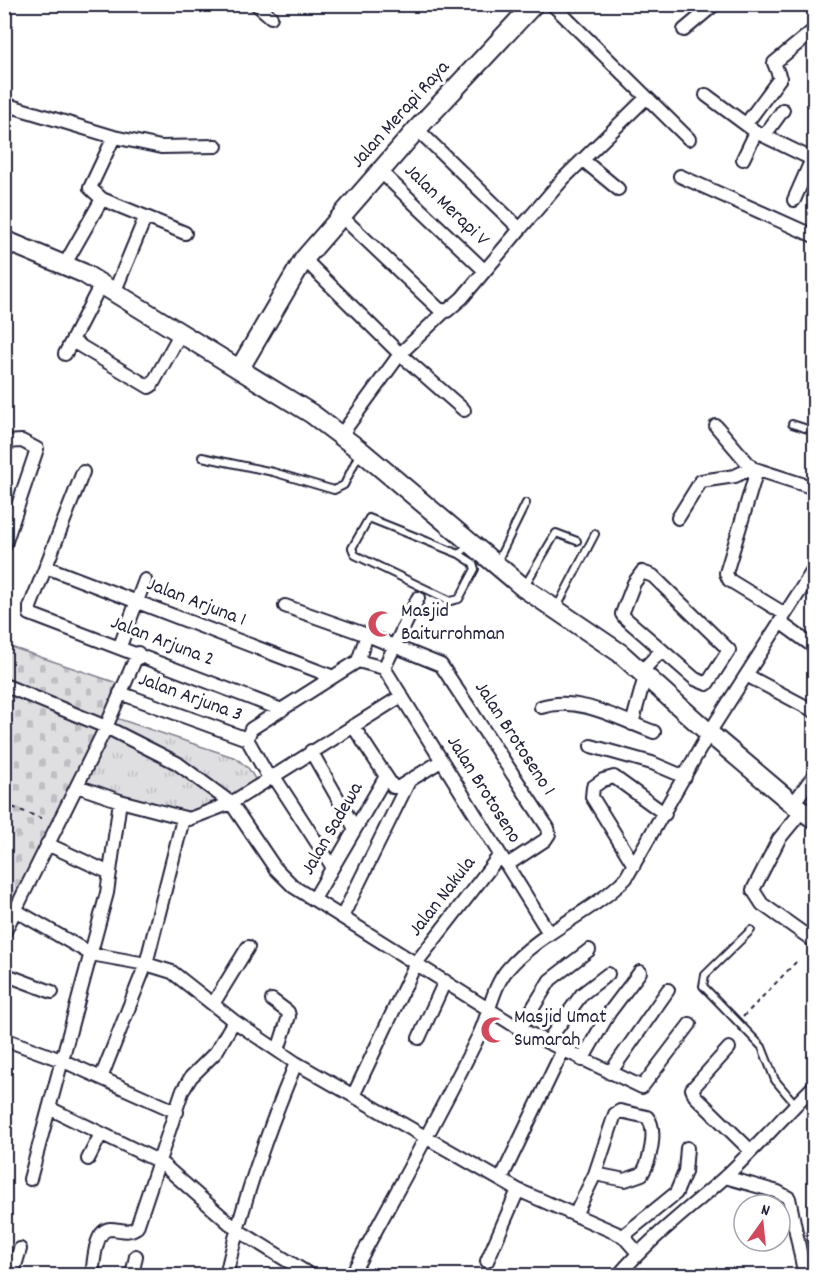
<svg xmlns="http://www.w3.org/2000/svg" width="819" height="1280" font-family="Dekko,sans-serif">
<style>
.grass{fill:url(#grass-tufts);stroke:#80808e;stroke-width:1.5}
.cemetery{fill:url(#cemetery-stones);stroke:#80808e;stroke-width:1.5}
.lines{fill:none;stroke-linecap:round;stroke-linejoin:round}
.lane-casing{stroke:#22223b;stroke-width:10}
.street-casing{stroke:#22223b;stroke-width:16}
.secondary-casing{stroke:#22223b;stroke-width:22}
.path{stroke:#22223b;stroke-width:2;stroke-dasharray:4.5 4.5;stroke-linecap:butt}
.lane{stroke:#fff;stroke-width:6}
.street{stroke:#fff;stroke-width:12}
.secondary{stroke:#fff;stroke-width:18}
.labels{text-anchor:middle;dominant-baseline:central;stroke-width:6;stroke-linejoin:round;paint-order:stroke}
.street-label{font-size:20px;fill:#22223b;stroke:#fff}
.poi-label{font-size:20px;fill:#22223b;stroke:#fff;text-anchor:start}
</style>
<defs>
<pattern id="grass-tufts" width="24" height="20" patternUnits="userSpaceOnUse" patternTransform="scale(1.5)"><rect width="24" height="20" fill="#dfdfe2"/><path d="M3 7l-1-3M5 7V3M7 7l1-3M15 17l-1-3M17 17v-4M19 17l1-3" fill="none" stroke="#bfbfc3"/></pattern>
<pattern id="cemetery-stones" width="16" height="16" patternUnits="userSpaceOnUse" patternTransform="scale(1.5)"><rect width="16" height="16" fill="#dfdfe2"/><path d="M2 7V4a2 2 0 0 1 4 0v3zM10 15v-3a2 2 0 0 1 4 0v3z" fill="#bfbfc3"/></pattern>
</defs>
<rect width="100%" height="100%" fill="#fff"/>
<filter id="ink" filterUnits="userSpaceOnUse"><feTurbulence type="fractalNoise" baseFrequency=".0167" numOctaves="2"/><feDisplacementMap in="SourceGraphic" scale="12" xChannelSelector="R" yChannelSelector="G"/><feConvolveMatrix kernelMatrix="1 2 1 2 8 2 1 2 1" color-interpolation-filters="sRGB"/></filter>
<g filter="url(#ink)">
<path class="grass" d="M 113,717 L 236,758 L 249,769 L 257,782 L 236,795 L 185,816 L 81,785 Z"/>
<path class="cemetery" d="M 5,645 L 120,684 L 5,923 Z"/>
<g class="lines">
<defs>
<path id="lane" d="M 792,424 L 814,431
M 202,457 L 273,472 L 334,490 L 344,485 L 359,454
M 459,554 L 473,563 L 475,569 L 459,599 L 451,601 L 355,555 L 352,548 L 369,518 L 459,554 L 470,545
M 497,562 L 526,503
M 524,587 L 556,533 L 577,541
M 557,607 L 595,534
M 751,930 L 705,975 L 703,986 L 762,1047 L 775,1080 L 796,1105"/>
<path id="street" d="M 256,4 L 271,17
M 552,4 L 689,139
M 684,30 L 715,4
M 706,95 L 756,132 L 814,160
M 4,104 L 114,137 L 161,147 L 216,146
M 746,124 L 780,78 L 774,63 L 814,30
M 764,136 L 783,110
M 114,137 L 90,188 L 102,199 L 185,233
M 743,159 L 756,132
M 583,160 L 618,189
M 380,171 L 484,270
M 680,176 L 814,236
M 794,200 L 812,159
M 341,216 L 439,309 L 447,311 L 462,298 L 520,229 L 417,129
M 520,229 L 563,179 L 646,98
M 304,259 L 400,354 L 464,410
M 65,264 L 102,199
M 114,293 L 145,218
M 72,341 L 149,387 L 152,385 L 180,334
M 65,354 L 101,284
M 716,426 L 752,468 L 814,488
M 341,435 L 400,354 L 445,311
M 4,442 L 22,441 L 37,449 L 4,547
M 757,470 L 726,573 L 729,580 L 785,614
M 83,472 L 30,607 L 30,614 L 282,710
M 678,518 L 701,481 L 735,476 L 752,468
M 46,567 L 331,676
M 642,572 L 653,576 L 729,650 L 707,684 L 695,679 L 624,617 L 622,614 L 634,583 Z
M 285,606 L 367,635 L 441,665 L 548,828 L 549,834 L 545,840 L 507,865
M 781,623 L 814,647
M 120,646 L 145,580
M 358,661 L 367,635
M 384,668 L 549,933
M 384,668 L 418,598
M 641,672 L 662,650
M 748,676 L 814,711
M 4,685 L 106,727 L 177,763 L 231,803 L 275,868 L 294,887 L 520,1029 L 642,1087 L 690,1024
M 120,693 L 247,739
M 541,707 C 579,695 618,719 654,732
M 632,724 L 645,676
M 353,726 L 393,787 L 399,787 L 441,761
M 591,746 L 652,763 L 685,777
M 311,751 L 354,827
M 273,775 L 332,866
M 269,778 L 247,739 L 251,729 L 358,661 L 384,668
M 77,786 L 120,801 L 189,819 L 231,803 L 400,697
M 793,804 L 814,775
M 802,811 L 779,839 L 753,890 L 762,904 L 814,941
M 47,844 L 110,873
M 634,865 L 592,797 L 593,787 L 603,780 L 614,777 L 665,814
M 314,899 L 385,778
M 15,910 L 91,954 L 146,964 L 172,972 L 234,1021 L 296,1063 L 518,1190 L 623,1236 L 638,1253
M 342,917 L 409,781
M 4,933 L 106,727 L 138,653
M 4,974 L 52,992
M 272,1000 L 288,1012 L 289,1016 L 278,1050
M 213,1004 L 248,947
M 520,1029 L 550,980 L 589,950
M 419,1038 L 445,981
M 4,1039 L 61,1060 L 177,1112
M 547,1042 L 582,994 L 608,974
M 729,1048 L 692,1089 L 695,1096 L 750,1150
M 582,1060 L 609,1013 L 640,972
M 610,1073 L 668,990
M 101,1078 L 146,964 L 183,819
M 354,1094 L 416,963 L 500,855
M 49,1108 L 160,1162 L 236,1229 L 312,1276
M 88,1159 L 101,1134
M 725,1177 L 778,1192 L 789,1198 L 805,1276
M 30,1179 L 107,893 L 120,801
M 501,1179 L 563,1050
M 575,1215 L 595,1174 L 615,1114 L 620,1111 L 647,1117 C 658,1129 650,1161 642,1174 L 625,1180 L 595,1174
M 623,1236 L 676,1193 L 685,1172 L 687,1148
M 487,1261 L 518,1190
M 12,1276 L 20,1249
M 92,1276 C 94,1264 94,1230 110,1229 C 121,1229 127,1234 137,1227 L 182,1092 L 191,1077 L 216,1052 L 234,1021
M 132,1276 L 136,1256
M 226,1276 C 242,1202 267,1132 296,1063
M 351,1276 C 394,1196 438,1118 478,1037 C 489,1016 492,988 507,970 C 540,931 591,914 626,878 L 709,733 L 814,569
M 618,1276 C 650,1238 688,1210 724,1178 C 755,1149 784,1116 814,1086"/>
<path id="secondary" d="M 4,240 L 83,273 L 312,414 L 361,451 L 524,588 L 620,653 L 709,733 L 793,804 L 814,819
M 240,368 L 304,259 L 417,129 L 534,4"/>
</defs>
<use href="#lane" class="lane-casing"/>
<use href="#street" class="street-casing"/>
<use href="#secondary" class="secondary-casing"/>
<path class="path" d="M 4,804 L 46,820
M 743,1017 L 797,961"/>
<use href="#lane" class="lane"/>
<use href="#street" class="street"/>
<use href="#secondary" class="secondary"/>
</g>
</g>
<defs>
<symbol id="mosque-bare" viewBox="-9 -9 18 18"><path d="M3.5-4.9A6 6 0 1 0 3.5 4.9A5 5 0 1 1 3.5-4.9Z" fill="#d1495b" stroke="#fff" stroke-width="2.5" paint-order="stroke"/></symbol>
</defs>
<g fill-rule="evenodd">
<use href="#mosque-bare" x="362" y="605" width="38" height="38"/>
<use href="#mosque-bare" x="475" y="1011" width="38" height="38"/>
</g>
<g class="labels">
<g class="street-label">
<text transform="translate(401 115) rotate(-48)">Jalan Merapi Raya</text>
<text transform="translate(446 206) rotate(44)">Jalan Merapi V</text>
<text transform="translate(196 603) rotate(21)">Jalan Arjuna 1</text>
<text transform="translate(162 642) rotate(21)">Jalan Arjuna 2</text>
<text transform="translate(190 698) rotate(20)">Jalan Arjuna 3</text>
<text transform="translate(514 739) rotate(57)">Jalan Brotoseno 1</text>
<text transform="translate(483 790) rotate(58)">Jalan Brotoseno</text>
<text transform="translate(333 829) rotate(-60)">Jalan Sadewa</text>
<text transform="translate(443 897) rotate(-52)">Jalan Nakula</text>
</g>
<g class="poi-label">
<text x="401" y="612">Masjid<tspan x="401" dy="23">Baiturrohman</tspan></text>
<text x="514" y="1018">Masjid Umat<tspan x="514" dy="23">Sumarah</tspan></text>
</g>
</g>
<rect width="819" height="1280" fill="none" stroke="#fff" stroke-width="24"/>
<rect x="12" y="12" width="795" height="1256" fill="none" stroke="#22223b" stroke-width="2" filter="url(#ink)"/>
<g transform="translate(762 1223) rotate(15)"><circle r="28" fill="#ffffff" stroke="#a7a7b1" stroke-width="1.5"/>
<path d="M0-4.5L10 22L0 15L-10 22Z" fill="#d1495b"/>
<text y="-9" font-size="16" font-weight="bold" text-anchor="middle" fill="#22223b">N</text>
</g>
</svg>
